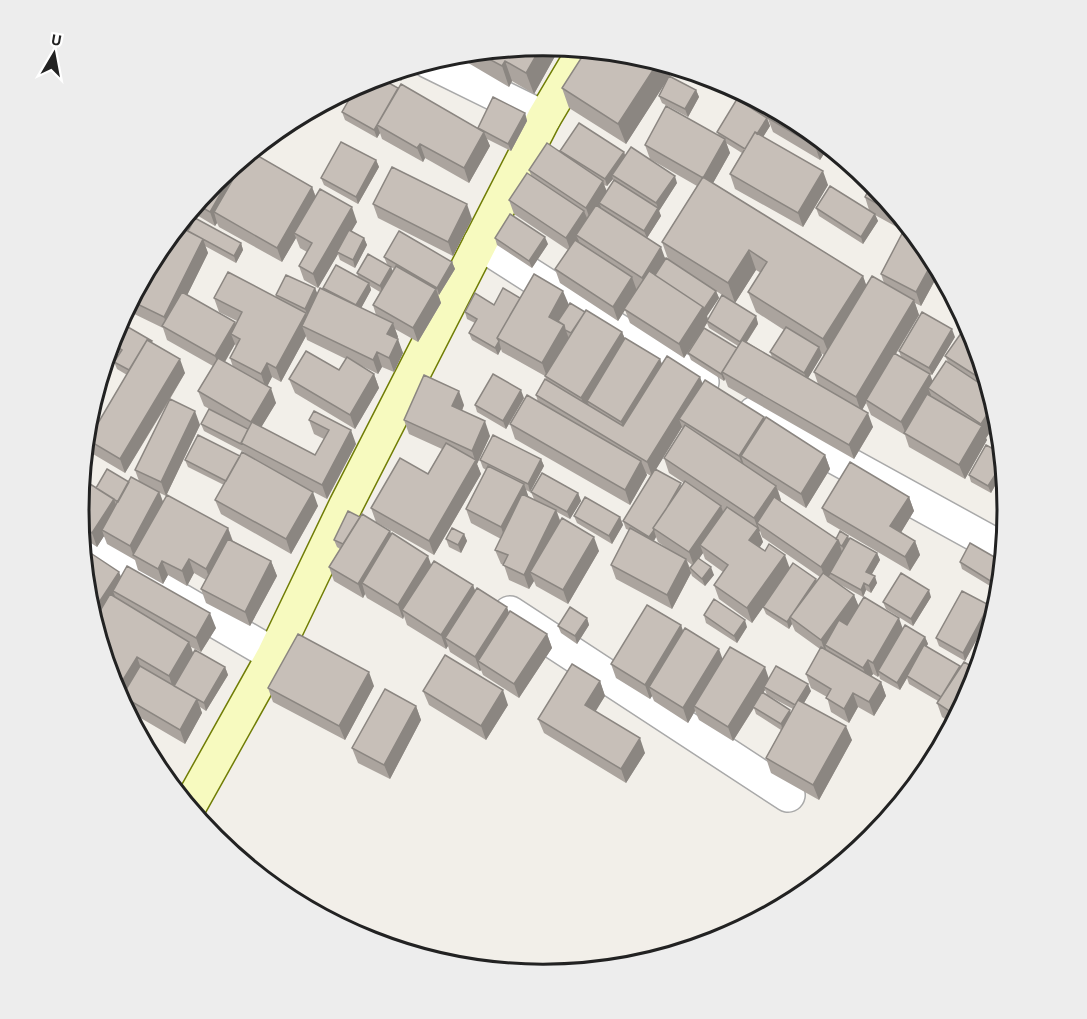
<svg xmlns="http://www.w3.org/2000/svg" width="1087" height="1019" font-family="'Alegreya Sans',sans-serif">
<style>
.lines{fill:none;stroke-linecap:round;stroke-linejoin:round}
.street-casing{stroke:#a9a9a9;stroke-width:36}
.secondary-casing{stroke:#707d05;stroke-width:36}
.street{stroke:#fff;stroke-width:33}
.secondary{stroke:#f7fabf;stroke-width:33}
.wall{fill:#aba49e;fill-rule:evenodd}
.shaded-wall{fill:#8b8681}
.building{fill:#c7bfb8;stroke:#8b8681;stroke-width:1.5}
.rim{fill:none;stroke:#222;stroke-width:3}
</style>
<rect width="100%" height="100%" fill="#f2efe9"/>
<g class="lines">
<defs>
<path id="street" d="M 428,61 L 544,118
M 480,243 L 657,356 L 702,382
M 755,413 L 1004,550
M 82,543 L 274,655
M 510,613 L 788,795"/>
<path id="secondary" d="M 189,807 L 274,655 L 346,505 L 480,243 L 544,118 L 585,49"/>
</defs>
<use href="#street" class="street-casing"/>
<use href="#secondary" class="secondary-casing"/>
<use href="#street" class="street"/>
<use href="#secondary" class="secondary"/>
</g>
<path class="wall" d="M 544,45 L 558,46 L 559,49 L 534,94 L 512,81 L 509,87 L 453,54 Z
M 583,49 L 634,54 L 674,66 L 675,68 L 669,76 L 696,90 L 699,97 L 688,117 L 662,103 L 659,96 L 668,78 L 626,144 L 569,108 L 562,88 L 585,53 Z
M 409,67 L 401,81 L 389,73 Z
M 699,74 L 722,80 L 728,84 L 725,89 Z
M 398,88 L 478,128 L 525,113 L 527,121 L 511,151 L 487,139 L 490,146 L 469,183 L 425,158 L 423,162 L 382,139 L 380,133 L 377,138 L 345,120 L 342,112 Z
M 736,93 L 829,146 L 820,160 L 773,132 L 768,119 L 748,106 L 767,118 L 770,126 L 763,137 L 828,185 L 803,227 L 735,189 L 730,174 L 742,153 L 726,143 L 730,153 L 713,183 L 863,276 L 866,285 L 884,283 L 881,274 L 904,231 L 875,215 L 878,221 L 863,244 L 819,216 L 816,208 L 869,210 L 865,197 L 873,182 L 930,252 L 940,271 L 921,306 L 915,303 L 919,315 L 896,354 L 901,357 L 899,351 L 955,337 L 932,375 L 930,374 L 932,381 L 948,362 L 945,356 L 967,331 L 965,325 L 967,322 L 973,332 L 999,419 L 986,438 L 987,440 L 965,479 L 909,447 L 905,435 L 871,415 L 866,403 L 862,410 L 873,427 L 854,459 L 728,387 L 725,379 L 724,381 L 691,360 L 688,353 L 702,331 L 684,358 L 630,323 L 625,310 L 618,321 L 560,283 L 555,269 L 568,250 L 514,214 L 509,200 L 531,175 L 529,170 L 561,153 L 560,151 L 624,152 L 625,155 L 677,183 L 659,211 L 661,216 L 647,238 L 666,259 L 668,259 L 662,242 L 697,186 L 650,159 L 645,145 L 719,136 L 717,132 L 738,100 ZM 613,179 L 614,181 L 607,191 L 604,185 L 607,186 ZM 756,270 L 761,273 L 748,292 L 756,312 L 784,330 L 770,352 L 772,357 L 747,342 L 758,324 L 756,316 L 708,319 L 707,316 L 719,298 L 716,291 L 735,303 ZM 707,323 L 709,328 L 738,346 L 737,348 L 704,328 ZM 821,353 L 824,355 L 814,372 L 818,384 L 808,378 L 822,355 Z
M 256,155 L 312,187 L 316,197 L 357,222 L 351,231 L 364,238 L 367,245 L 355,268 L 340,260 L 338,254 L 318,288 L 304,280 L 299,266 L 307,252 L 300,248 L 296,238 L 282,262 L 219,227 L 217,223 L 215,226 L 190,211 L 215,181 Z
M 376,160 L 379,167 L 358,204 L 324,185 L 321,178 Z
M 373,204 L 472,219 L 453,256 L 378,218 Z
M 188,231 L 241,243 L 243,250 L 236,263 L 205,246 L 208,253 L 187,295 L 235,322 L 236,325 L 237,321 L 219,312 L 214,298 L 276,297 L 276,295 L 315,288 L 317,294 L 323,289 L 323,288 L 358,277 L 357,273 L 391,267 L 393,271 L 394,269 L 387,264 L 384,257 L 452,262 L 455,269 L 439,295 L 438,294 L 441,303 L 418,342 L 395,329 L 398,337 L 397,339 L 403,353 L 394,372 L 382,367 L 378,374 L 360,365 L 374,374 L 379,388 L 355,429 L 295,393 L 289,379 L 339,370 L 346,359 L 307,340 L 306,336 L 281,382 L 272,377 L 267,386 L 276,403 L 261,427 L 315,455 L 324,439 L 314,434 L 309,420 L 356,444 L 327,499 L 306,488 L 318,506 L 291,554 L 221,514 L 215,500 L 224,485 L 188,467 L 185,460 L 240,456 L 245,454 L 244,452 L 204,431 L 201,424 L 215,412 L 204,406 L 198,391 L 213,366 L 167,340 L 163,328 L 126,310 L 157,251 L 189,232 ZM 370,286 L 380,292 L 373,305 L 376,315 L 361,308 L 371,290 ZM 235,344 L 236,347 L 230,358 L 233,367 L 225,362 Z
M 495,238 L 548,244 L 532,268 L 497,245 Z
M 520,298 L 568,305 L 585,312 L 622,332 L 625,339 L 660,359 L 662,364 L 700,377 L 702,383 L 764,417 L 765,420 L 825,455 L 830,469 L 806,508 L 778,490 L 781,500 L 780,501 L 836,539 L 849,539 L 877,553 L 880,560 L 872,574 L 877,583 L 871,593 L 866,590 L 863,597 L 839,584 L 854,595 L 858,606 L 903,628 L 925,637 L 928,644 L 926,646 L 960,668 L 973,688 L 953,724 L 942,717 L 937,703 L 938,701 L 909,684 L 907,678 L 900,690 L 880,679 L 879,675 L 878,677 L 873,674 L 871,676 L 881,682 L 886,696 L 874,716 L 858,707 L 849,723 L 831,712 L 827,697 L 811,688 L 806,674 L 820,649 L 795,631 L 792,624 L 789,629 L 766,614 L 763,607 L 752,623 L 719,599 L 714,585 L 723,572 L 705,559 L 703,553 L 699,558 L 714,575 L 705,586 L 692,576 L 691,573 L 672,609 L 616,579 L 611,565 L 629,530 L 626,529 L 623,521 L 651,476 L 646,473 L 647,475 L 630,505 L 515,439 L 510,424 L 538,402 L 536,395 L 546,379 L 545,376 L 502,352 L 501,349 L 498,355 L 472,340 L 469,333 L 475,323 L 467,319 L 465,312 ZM 682,427 L 683,429 L 664,458 L 669,473 L 684,483 L 682,486 L 656,469 ZM 760,531 L 762,537 L 820,577 L 817,581 L 790,568 L 759,548 L 763,542 L 759,532 ZM 656,537 L 658,542 L 671,551 L 654,541 ZM 687,561 L 692,565 L 690,568 Z
M 113,336 L 152,343 L 185,373 L 170,399 L 200,425 L 166,496 L 160,493 L 163,502 L 228,528 L 233,541 L 271,561 L 277,576 L 250,626 L 206,603 L 201,589 L 206,580 L 194,573 L 187,586 L 168,575 L 163,584 L 138,570 L 135,560 L 107,544 L 104,536 L 97,547 L 82,537 L 79,509 L 96,488 L 129,482 L 139,481 L 135,470 L 169,401 L 125,473 L 93,454 L 90,444 L 85,453 L 87,432 L 89,439 L 127,375 L 117,369 L 114,362 L 120,354 L 112,349 L 111,344 Z
M 524,398 L 506,429 L 477,412 L 475,405 Z
M 464,405 L 462,411 L 490,436 L 477,464 L 481,474 L 434,555 L 376,522 L 371,508 L 428,474 L 442,449 L 409,434 L 404,420 Z
M 999,419 L 1002,447 L 993,442 L 990,434 Z
M 1003,454 L 1006,487 L 997,482 L 991,493 L 971,482 L 969,475 Z
M 541,459 L 544,466 L 530,492 L 526,490 L 528,496 L 534,499 L 531,492 L 578,493 L 581,501 L 570,519 L 557,512 L 560,520 L 599,551 L 568,604 L 536,586 L 534,581 L 529,589 L 509,580 L 504,565 L 501,564 L 495,550 L 501,539 L 471,523 L 466,509 L 486,470 L 483,468 L 480,460 Z
M 909,497 L 914,511 L 901,532 L 915,541 L 920,555 L 910,571 L 827,522 L 822,508 Z
M 574,516 L 620,517 L 623,525 L 612,544 L 577,523 Z
M 390,531 L 391,534 L 431,565 L 473,585 L 475,591 L 509,613 L 547,634 L 552,648 L 519,698 L 483,675 L 481,670 L 480,671 L 450,652 L 448,646 L 446,649 L 407,625 L 404,616 L 403,619 L 367,598 L 365,594 L 363,598 L 334,581 L 329,567 L 340,549 L 337,547 L 334,540 Z
M 464,534 L 467,541 L 461,553 L 449,547 L 446,539 Z
M 960,562 L 1003,562 L 1000,592 L 962,569 Z
M 121,576 L 216,628 L 201,652 L 191,647 L 193,653 L 225,667 L 228,675 L 206,711 L 200,707 L 202,713 L 185,744 L 127,710 L 124,701 L 123,702 L 122,701 L 114,687 L 88,600 Z
M 931,597 L 913,626 L 886,609 L 883,602 Z
M 991,613 L 965,661 L 939,646 L 936,638 Z
M 704,615 L 747,627 L 737,643 L 706,623 Z
M 587,618 L 589,625 L 577,644 L 561,633 L 558,626 Z
M 681,625 L 683,631 L 722,659 L 769,679 L 811,691 L 804,703 L 852,740 L 819,800 L 771,773 L 766,758 L 781,730 L 756,714 L 754,708 L 733,741 L 699,720 L 695,711 L 688,723 L 654,701 L 652,696 L 650,699 L 616,678 L 611,664 ZM 765,690 L 767,695 L 793,709 L 791,713 L 763,693 Z
M 600,681 L 605,696 L 595,711 L 645,753 L 626,783 L 544,733 L 538,719 Z
M 374,686 L 345,740 L 273,702 L 268,688 Z
M 423,691 L 508,705 L 486,740 L 429,705 Z
M 416,706 L 421,720 L 390,779 L 358,763 L 352,748 Z"/>
<path class="shaded-wall" d="M 542,45 L 558,46 L 559,49 L 534,94 L 526,73 Z
M 505,61 L 512,81 L 509,87 L 502,66 Z
M 659,61 L 674,66 L 675,68 L 626,144 L 618,124 Z
M 409,67 L 401,81 L 399,73 L 401,70 Z
M 722,81 L 728,84 L 725,89 Z
M 696,90 L 699,97 L 688,117 L 685,109 Z
M 769,106 L 774,109 L 768,119 L 765,111 Z
M 525,113 L 527,121 L 511,151 L 508,144 Z
M 767,118 L 770,126 L 750,158 L 747,150 Z
M 377,125 L 380,133 L 377,138 L 374,130 Z
M 484,132 L 490,146 L 469,183 L 464,168 Z
M 820,138 L 829,146 L 820,160 L 815,146 Z
M 725,139 L 730,153 L 708,192 L 703,178 Z
M 420,144 L 425,158 L 423,162 L 417,148 Z
M 254,149 L 256,155 L 214,212 L 217,223 L 215,226 L 210,212 L 239,161 Z
M 624,152 L 626,159 L 612,175 L 613,179 L 607,186 L 605,179 Z
M 376,160 L 379,167 L 358,204 L 356,197 Z
M 823,171 L 828,185 L 803,227 L 798,213 Z
M 675,176 L 677,183 L 659,211 L 656,203 Z
M 603,181 L 608,196 L 599,203 L 601,207 L 591,222 L 586,208 Z
M 312,187 L 317,201 L 294,233 L 296,238 L 282,262 L 277,248 Z
M 467,204 L 472,219 L 453,256 L 448,242 Z
M 352,207 L 357,222 L 339,253 L 337,252 L 338,254 L 318,288 L 313,274 Z
M 658,208 L 661,216 L 647,238 L 644,231 Z
M 584,211 L 590,225 L 576,235 L 579,241 L 571,252 L 566,238 Z
M 875,214 L 878,221 L 863,244 L 861,237 Z
M 545,237 L 548,244 L 532,268 L 529,261 Z
M 364,238 L 367,245 L 355,268 L 353,260 Z
M 203,239 L 208,253 L 170,330 L 168,329 L 164,317 Z
M 241,243 L 243,250 L 236,263 L 234,256 Z
M 661,247 L 666,261 L 647,292 L 642,278 Z
M 749,250 L 756,270 L 735,303 L 728,283 Z
M 934,259 L 940,271 L 921,306 L 916,292 Z
M 452,262 L 455,269 L 439,295 L 437,288 Z
M 391,267 L 394,275 L 383,293 L 380,286 Z
M 863,276 L 870,296 L 831,359 L 823,339 Z
M 632,277 L 637,291 L 618,321 L 613,307 Z
M 369,283 L 371,290 L 358,314 L 355,307 Z
M 315,288 L 318,295 L 308,317 L 305,309 Z
M 436,289 L 441,303 L 418,342 L 413,328 Z
M 563,291 L 569,305 L 558,325 L 549,317 Z
M 716,291 L 719,298 L 707,316 L 708,321 L 707,321 L 707,323 L 684,358 L 679,344 L 703,307 Z
M 914,300 L 919,315 L 867,401 L 866,400 L 866,403 L 861,412 L 856,397 Z
M 306,313 L 311,327 L 302,326 L 306,336 L 281,382 L 276,368 Z
M 756,316 L 758,324 L 742,349 L 740,342 Z
M 235,322 L 240,336 L 231,334 L 235,344 L 220,370 L 215,356 Z
M 393,323 L 398,337 L 393,348 L 387,334 Z
M 564,325 L 569,339 L 547,377 L 542,363 Z
M 952,329 L 955,337 L 932,375 L 929,368 Z
M 622,332 L 628,346 L 587,401 L 590,407 L 587,412 L 581,398 Z
M 398,339 L 403,353 L 394,372 L 389,358 Z
M 499,341 L 501,349 L 498,355 L 495,348 Z
M 819,347 L 822,355 L 807,380 L 804,373 Z
M 377,352 L 382,367 L 378,374 L 373,360 Z
M 180,359 L 185,373 L 125,473 L 120,459 Z
M 660,359 L 665,374 L 626,436 L 621,422 Z
M 267,363 L 272,377 L 266,389 L 261,374 Z
M 722,372 L 725,379 L 724,381 L 721,374 Z
M 374,374 L 379,388 L 355,429 L 350,415 Z
M 930,374 L 935,388 L 928,388 L 931,395 L 907,435 L 906,434 L 901,422 Z
M 700,377 L 705,391 L 679,419 L 682,427 L 652,476 L 647,462 Z
M 271,388 L 276,403 L 256,436 L 251,422 Z
M 521,390 L 524,398 L 506,429 L 503,421 Z
M 459,391 L 464,405 L 458,420 L 452,406 Z
M 95,397 L 98,407 L 88,423 L 88,419 Z
M 994,404 L 999,419 L 986,438 L 987,440 L 965,479 L 959,465 L 982,426 L 981,424 Z
M 195,411 L 200,425 L 166,496 L 161,482 Z
M 868,413 L 873,427 L 854,459 L 849,445 Z
M 764,417 L 769,431 L 741,456 L 745,468 L 744,470 L 739,456 Z
M 485,421 L 490,436 L 477,464 L 481,474 L 434,555 L 429,541 L 475,460 L 472,451 Z
M 351,430 L 356,444 L 327,499 L 322,485 Z
M 87,432 L 90,441 L 88,440 L 90,444 L 85,453 Z
M 825,455 L 830,469 L 806,508 L 801,494 Z
M 541,459 L 544,466 L 530,492 L 528,484 Z
M 641,461 L 647,475 L 630,505 L 625,490 Z
M 995,475 L 997,482 L 991,493 L 988,486 Z
M 524,484 L 529,498 L 506,542 L 501,527 Z
M 776,486 L 781,500 L 763,527 L 757,523 L 760,531 L 759,532 L 754,518 Z
M 159,492 L 165,507 L 133,555 L 135,560 L 130,546 Z
M 313,492 L 318,506 L 291,554 L 286,539 Z
M 578,493 L 581,501 L 570,519 L 567,512 Z
M 909,497 L 914,511 L 896,541 L 890,526 Z
M 114,499 L 119,514 L 102,530 L 104,536 L 97,547 L 92,533 Z
M 721,506 L 726,520 L 700,545 L 703,553 L 694,566 L 689,552 Z
M 556,510 L 561,524 L 530,572 L 534,581 L 529,589 L 524,575 Z
M 620,517 L 623,525 L 612,544 L 609,536 Z
M 228,528 L 233,543 L 211,583 L 206,569 Z
M 758,528 L 763,542 L 755,555 L 749,540 Z
M 654,530 L 656,537 L 652,544 L 649,537 Z
M 390,531 L 395,545 L 362,583 L 365,594 L 363,598 L 358,584 Z
M 464,534 L 467,541 L 461,553 L 458,545 Z
M 848,536 L 851,544 L 845,553 L 842,546 Z
M 594,537 L 599,551 L 568,604 L 563,590 Z
M 838,540 L 843,555 L 826,581 L 821,567 Z
M 915,541 L 920,555 L 910,571 L 905,557 Z
M 877,553 L 880,560 L 869,579 L 866,572 Z
M 785,555 L 790,569 L 752,623 L 747,608 Z
M 428,556 L 433,570 L 402,610 L 404,616 L 403,619 L 398,605 Z
M 189,559 L 194,573 L 187,586 L 182,571 Z
M 686,559 L 691,573 L 672,609 L 667,595 Z
M 162,561 L 168,575 L 163,584 L 158,569 Z
M 271,561 L 277,576 L 250,626 L 245,612 Z
M 711,567 L 714,575 L 705,586 L 702,579 Z
M 119,572 L 125,586 L 113,591 L 116,599 L 97,628 L 92,613 Z
M 875,576 L 877,583 L 871,593 L 869,586 Z
M 816,579 L 819,586 L 790,617 L 792,624 L 789,629 L 787,622 Z
M 864,583 L 866,590 L 863,597 L 861,590 Z
M 473,585 L 478,599 L 445,638 L 448,646 L 446,649 L 441,635 Z
M 929,590 L 931,597 L 913,626 L 911,619 Z
M 854,595 L 860,609 L 830,649 L 825,645 L 827,653 L 826,654 L 821,640 Z
M 989,605 L 991,613 L 965,661 L 963,653 Z
M 507,607 L 512,621 L 478,661 L 481,670 L 480,671 L 475,657 Z
M 210,613 L 216,628 L 201,652 L 196,638 Z
M 587,618 L 589,625 L 577,644 L 575,636 Z
M 899,618 L 904,632 L 878,671 L 879,675 L 878,677 L 873,663 Z
M 745,620 L 747,627 L 737,643 L 734,636 Z
M 681,625 L 686,640 L 649,687 L 652,696 L 650,699 L 645,685 Z
M 547,634 L 552,648 L 519,698 L 514,684 Z
M 925,637 L 928,644 L 908,677 L 907,676 L 907,678 L 900,690 L 897,683 Z
M 189,642 L 194,656 L 174,691 L 169,676 Z
M 719,649 L 724,663 L 694,706 L 695,711 L 688,723 L 683,708 Z
M 137,657 L 142,671 L 122,696 L 124,701 L 123,702 L 118,688 Z
M 868,660 L 873,674 L 868,682 L 863,668 Z
M 225,667 L 228,675 L 206,711 L 204,703 Z
M 765,667 L 770,682 L 764,687 L 765,690 L 733,741 L 728,727 Z
M 369,672 L 374,686 L 345,740 L 339,726 Z
M 600,681 L 605,696 L 591,719 L 585,705 Z
M 881,682 L 886,696 L 874,716 L 869,702 Z
M 808,684 L 811,691 L 798,713 L 796,705 Z
M 503,690 L 508,705 L 486,740 L 481,726 Z
M 853,693 L 858,707 L 849,723 L 844,709 Z
M 197,699 L 202,713 L 185,744 L 180,730 Z
M 416,706 L 421,720 L 390,779 L 384,765 Z
M 790,710 L 792,717 L 783,732 L 781,724 Z
M 846,726 L 852,740 L 819,800 L 813,785 Z
M 640,738 L 645,753 L 626,783 L 621,769 Z"/>
<path class="building" d="M 542,45 L 526,73 L 505,61 L 502,66 L 476,52 Z
M 587,49 L 634,54 L 659,61 L 618,124 L 562,88 Z
M 669,76 L 696,90 L 685,109 L 659,96 Z
M 378,77 L 398,88 L 374,130 L 342,112 L 358,84 L 366,80 Z
M 401,84 L 484,132 L 464,168 L 420,144 L 417,148 L 377,125 Z
M 738,89 L 769,106 L 765,111 L 736,93 Z
M 493,97 L 525,113 L 508,144 L 478,128 Z
M 737,99 L 767,118 L 757,134 L 755,132 L 745,149 L 717,132 Z
M 666,106 L 725,139 L 703,178 L 645,145 Z
M 774,109 L 802,123 L 820,138 L 815,146 L 768,118 Z
M 579,123 L 624,152 L 605,179 L 560,151 Z
M 755,132 L 823,171 L 798,213 L 730,174 Z
M 341,142 L 376,160 L 356,197 L 321,178 Z
M 547,143 L 603,181 L 586,208 L 529,170 Z
M 631,147 L 675,176 L 656,203 L 612,175 Z
M 251,152 L 312,187 L 277,248 L 214,212 L 247,155 Z
M 239,161 L 210,212 L 196,204 L 215,181 Z
M 392,167 L 467,204 L 448,242 L 373,204 Z
M 527,173 L 584,211 L 566,238 L 509,200 Z
M 703,177 L 863,276 L 823,339 L 748,292 L 767,262 L 749,250 L 728,283 L 662,242 Z
M 614,180 L 658,208 L 644,231 L 599,203 Z
M 873,182 L 903,218 L 865,197 Z
M 830,186 L 875,214 L 861,237 L 816,208 Z
M 320,189 L 352,207 L 313,274 L 299,266 L 312,243 L 294,233 Z
M 596,205 L 661,247 L 642,278 L 576,235 Z
M 510,214 L 545,237 L 529,261 L 495,238 Z
M 195,218 L 241,243 L 234,256 L 188,231 Z
M 907,224 L 930,252 L 934,259 L 916,292 L 881,274 Z
M 178,226 L 203,239 L 164,317 L 131,301 L 157,251 Z
M 349,230 L 364,238 L 353,260 L 337,252 Z
M 399,231 L 452,262 L 437,288 L 384,257 Z
M 575,240 L 632,277 L 613,307 L 555,269 Z
M 368,254 L 391,267 L 380,286 L 357,273 Z
M 666,258 L 716,291 L 704,309 L 703,307 L 655,275 Z
M 336,265 L 369,283 L 356,305 L 323,288 Z
M 396,266 L 436,289 L 413,328 L 373,305 Z
M 649,271 L 703,307 L 679,344 L 624,309 Z
M 228,272 L 306,313 L 276,368 L 267,363 L 261,374 L 230,358 L 240,339 L 231,334 L 242,312 L 214,298 Z
M 534,274 L 563,291 L 549,317 L 564,325 L 542,363 L 497,338 Z
M 286,275 L 315,288 L 305,309 L 276,295 Z
M 872,276 L 914,300 L 856,397 L 814,372 Z
M 320,288 L 393,323 L 387,334 L 398,339 L 389,358 L 377,352 L 373,360 L 302,326 Z
M 503,288 L 520,298 L 497,338 L 499,341 L 495,348 L 469,333 L 477,319 L 465,312 L 475,293 L 494,305 Z
M 182,292 L 235,322 L 215,356 L 162,326 Z
M 722,295 L 756,316 L 740,342 L 707,321 Z
M 570,303 L 585,312 L 571,333 L 565,330 L 564,325 L 558,321 Z
M 586,310 L 622,332 L 581,398 L 545,376 Z
M 922,312 L 952,329 L 929,368 L 899,351 Z
M 967,322 L 971,329 L 965,325 Z
M 121,323 L 152,341 L 151,342 L 147,340 L 129,370 L 114,362 L 122,350 L 111,343 L 113,336 Z
M 786,327 L 819,347 L 804,373 L 770,352 Z
M 704,328 L 737,348 L 721,374 L 688,353 Z
M 964,329 L 974,336 L 989,384 L 945,356 Z
M 625,338 L 660,359 L 621,422 L 587,401 Z
M 147,340 L 180,359 L 120,459 L 88,440 Z
M 742,340 L 868,413 L 849,445 L 722,372 Z
M 306,351 L 339,370 L 347,357 L 374,374 L 350,415 L 289,379 Z
M 894,353 L 930,374 L 901,422 L 866,400 Z
M 667,356 L 700,377 L 647,462 L 536,395 L 545,379 L 623,426 Z
M 218,358 L 271,388 L 251,422 L 198,391 Z
M 946,361 L 991,391 L 994,404 L 981,424 L 928,388 Z
M 493,374 L 521,390 L 503,421 L 475,405 Z
M 424,375 L 459,391 L 452,406 L 485,421 L 472,451 L 404,420 Z
M 705,380 L 764,417 L 739,456 L 679,419 Z
M 927,394 L 982,426 L 959,465 L 904,433 Z
M 527,395 L 641,461 L 625,490 L 510,424 Z
M 170,399 L 195,411 L 161,482 L 135,470 Z
M 209,409 L 248,429 L 241,444 L 201,424 Z
M 314,411 L 351,430 L 322,485 L 241,443 L 252,422 L 315,455 L 329,430 L 309,420 Z
M 766,417 L 825,455 L 801,494 L 741,456 Z
M 999,419 L 1001,441 L 990,434 Z
M 685,425 L 776,486 L 754,518 L 664,458 Z
M 198,435 L 240,456 L 226,481 L 185,460 Z
M 493,435 L 541,459 L 528,484 L 480,460 Z
M 446,443 L 476,460 L 429,541 L 371,508 L 400,458 L 428,474 Z
M 986,445 L 1003,454 L 1005,480 L 1005,481 L 995,475 L 988,486 L 969,475 Z
M 242,452 L 313,492 L 286,539 L 215,500 Z
M 850,462 L 909,497 L 890,526 L 915,541 L 905,557 L 822,508 Z
M 488,466 L 524,484 L 501,527 L 466,509 Z
M 107,469 L 129,482 L 118,502 L 96,488 Z
M 655,469 L 681,483 L 666,509 L 653,528 L 654,530 L 649,537 L 623,521 Z
M 542,473 L 578,493 L 567,512 L 531,492 Z
M 131,477 L 159,492 L 130,546 L 102,530 Z
M 82,479 L 114,499 L 92,533 L 81,526 L 79,509 Z
M 685,481 L 721,506 L 689,552 L 653,528 Z
M 522,494 L 556,510 L 524,575 L 503,565 L 508,555 L 495,550 Z
M 167,495 L 228,528 L 206,569 L 189,559 L 182,571 L 162,561 L 158,569 L 133,555 Z
M 585,497 L 620,517 L 609,536 L 574,516 Z
M 774,497 L 838,540 L 821,567 L 757,523 Z
M 727,507 L 758,528 L 749,540 L 765,551 L 769,544 L 785,555 L 747,608 L 714,585 L 728,565 L 700,545 Z
M 348,511 L 360,517 L 343,544 L 334,540 Z
M 362,514 L 390,531 L 358,584 L 329,567 Z
M 562,518 L 594,537 L 563,590 L 530,572 Z
M 452,528 L 464,534 L 458,545 L 446,539 Z
M 630,528 L 686,559 L 667,595 L 611,565 Z
M 840,531 L 848,536 L 842,546 L 840,545 L 838,540 L 836,539 Z
M 392,533 L 428,556 L 398,605 L 362,583 Z
M 850,538 L 877,553 L 866,572 L 875,576 L 869,586 L 864,583 L 861,590 L 830,573 Z
M 228,539 L 271,561 L 245,612 L 201,589 Z
M 970,543 L 1003,562 L 1000,587 L 960,562 Z
M 83,548 L 119,572 L 92,613 L 88,600 Z
M 698,558 L 711,567 L 702,579 L 690,568 Z
M 434,561 L 473,585 L 441,635 L 402,610 Z
M 793,563 L 816,579 L 787,622 L 763,607 Z
M 127,566 L 210,613 L 196,638 L 113,591 Z
M 823,573 L 854,595 L 821,640 L 790,617 Z
M 901,573 L 929,590 L 911,619 L 883,602 Z
M 477,588 L 507,607 L 475,657 L 445,638 Z
M 962,591 L 989,605 L 963,653 L 936,638 Z
M 110,594 L 189,642 L 169,676 L 137,657 L 118,688 L 114,686 L 94,621 Z
M 864,597 L 899,618 L 873,663 L 868,660 L 863,668 L 825,645 L 839,620 L 847,625 Z
M 714,599 L 745,620 L 734,636 L 704,615 Z
M 647,605 L 681,625 L 645,685 L 611,664 Z
M 570,607 L 587,618 L 575,636 L 558,626 Z
M 510,611 L 547,634 L 514,684 L 478,661 Z
M 905,625 L 925,637 L 897,683 L 878,671 Z
M 685,628 L 719,649 L 683,708 L 649,687 Z
M 298,634 L 369,672 L 339,726 L 268,688 Z
M 924,645 L 960,666 L 941,697 L 907,676 Z
M 730,647 L 765,667 L 728,727 L 694,706 Z
M 821,647 L 881,682 L 869,702 L 853,693 L 844,709 L 826,698 L 831,689 L 806,674 Z
M 195,650 L 225,667 L 204,703 L 174,686 Z
M 445,655 L 503,690 L 481,726 L 423,691 Z
M 964,662 L 978,670 L 973,688 L 957,716 L 937,703 Z
M 572,664 L 600,681 L 585,705 L 640,738 L 621,769 L 538,719 Z
M 140,666 L 197,699 L 180,730 L 122,696 Z
M 776,666 L 808,684 L 795,705 L 764,687 Z
M 385,689 L 416,706 L 384,765 L 352,748 Z
M 762,692 L 790,710 L 781,724 L 753,707 Z
M 798,700 L 846,726 L 813,785 L 766,758 Z"/>
<path d="M0 0H1087V1019H0ZM89 510a454 454 0 1 1 908 0a454 454 0 1 1-908 0Z" fill="#ededed" fill-rule="evenodd"/>
<path class="rim" d="M89 510a454 454 0 1 1 908 0a454 454 0 1 1-908 0Z"/>
<g transform="translate(54 54) rotate(10)" stroke="#ffffff" stroke-width="4.5" paint-order="stroke">
<path d="M0-4.5L10 22L0 15L-10 22Z" fill="#222222"/>
<text y="-9" font-size="16" font-weight="bold" text-anchor="middle" fill="#222222">U</text>
</g>
</svg>
